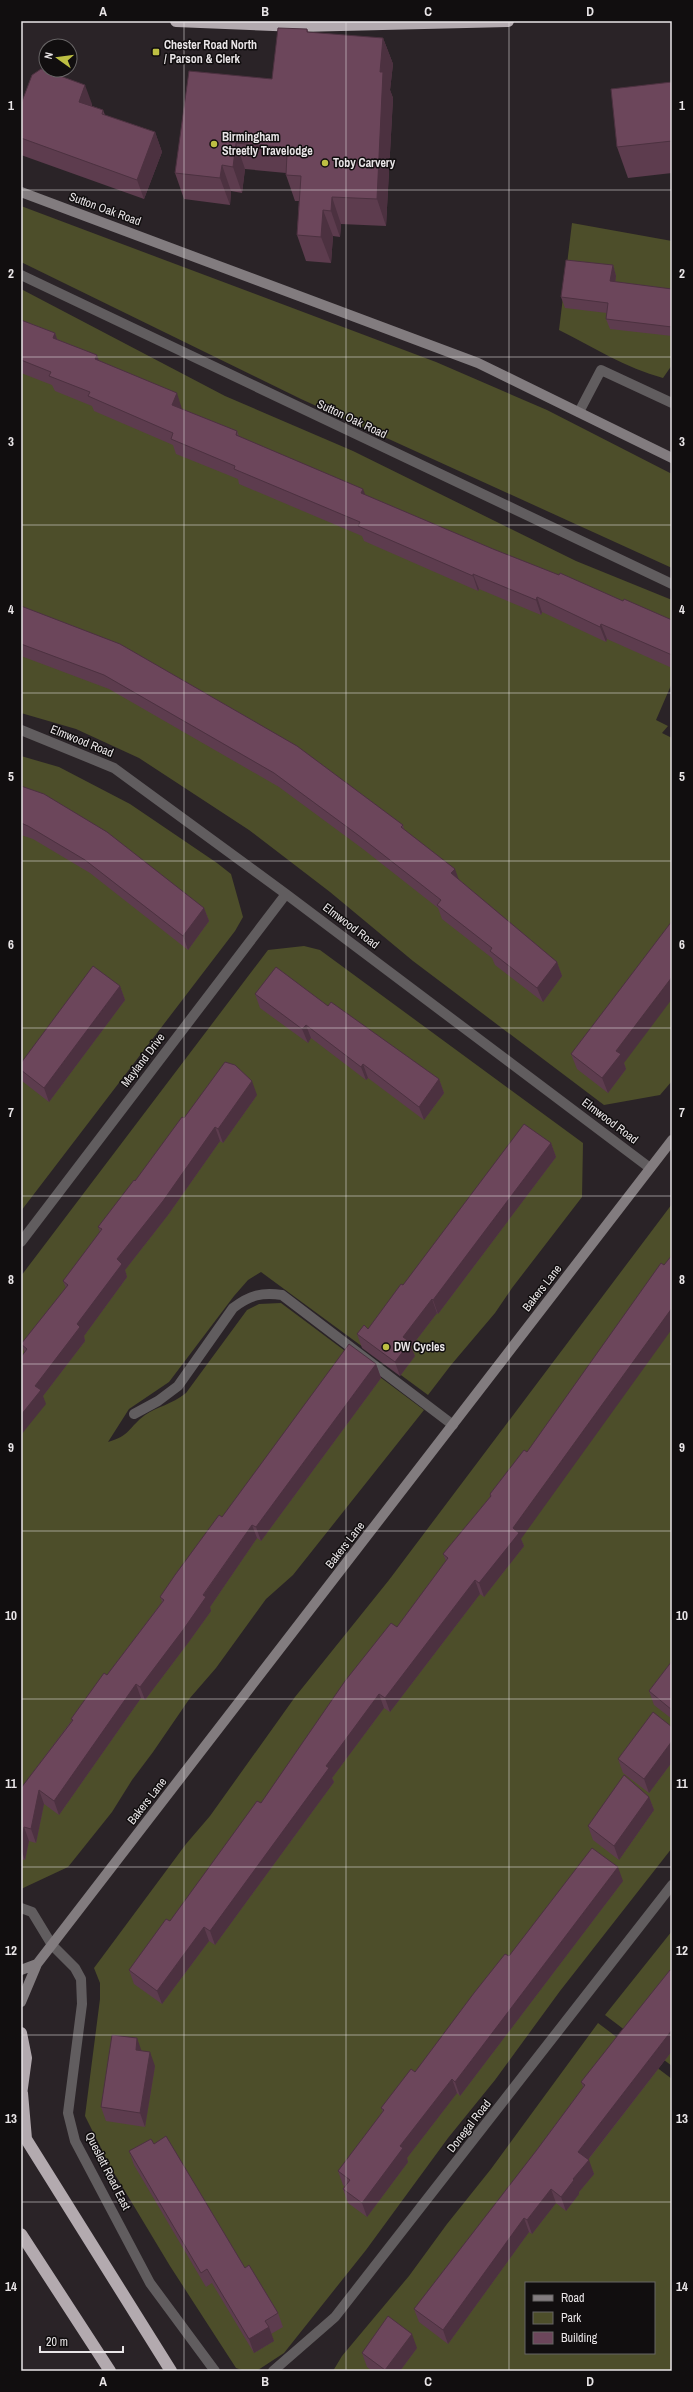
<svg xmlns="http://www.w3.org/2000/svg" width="693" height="2392" font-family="'Archivo Narrow',sans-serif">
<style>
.green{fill:#4d4e2a;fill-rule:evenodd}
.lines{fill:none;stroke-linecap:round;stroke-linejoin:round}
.lane{stroke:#615d5f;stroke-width:10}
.street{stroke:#615d5f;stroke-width:10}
.secondary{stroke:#827c7f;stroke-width:10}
.highway{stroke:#b3aaaf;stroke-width:12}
.wall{fill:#5d3c4e}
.shaded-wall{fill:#4c3140}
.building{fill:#6c465b;stroke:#4c3140}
.grid{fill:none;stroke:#e9e5e7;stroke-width:1;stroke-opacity:0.55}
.poi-dot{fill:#bdbf43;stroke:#110e0f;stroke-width:1.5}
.labels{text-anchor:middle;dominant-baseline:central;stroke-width:3;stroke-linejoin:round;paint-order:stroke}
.poi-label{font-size:12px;font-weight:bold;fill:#e9e5e7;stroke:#110e0f;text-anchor:start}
.street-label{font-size:12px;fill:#e9e5e7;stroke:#110e0f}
.neatline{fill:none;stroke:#e9e5e7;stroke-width:1.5}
.grid-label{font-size:13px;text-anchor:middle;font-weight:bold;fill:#e9e5e7}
</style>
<rect width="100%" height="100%" fill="#2a2327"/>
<path class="green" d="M 21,206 L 436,362 L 547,410 L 672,474 L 672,568 L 301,399 L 21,262 Z
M 572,223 L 672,241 L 672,365 L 663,378 C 626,368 593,347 559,330 Z
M 21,289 L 225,396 L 353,451 L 576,561 L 672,600 L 672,683 L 656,720 L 668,726 L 662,733 L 672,738 L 672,1081 L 660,1095 L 604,1105 L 413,961 L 330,892 L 249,830 L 139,758 L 76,729 L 21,713 Z
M 21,756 L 59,767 L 130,804 L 217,863 L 231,874 L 243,917 L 235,931 L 21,1211 Z
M 304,946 L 320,950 L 583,1143 L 582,1197 L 512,1288 L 495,1313 L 451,1365 L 428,1395 L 261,1272 L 248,1280 L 234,1296 L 169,1382 L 129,1409 L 108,1442 C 130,1436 129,1427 145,1415 C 158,1406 171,1405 186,1393 L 247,1310 L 259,1304 L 281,1303 L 424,1410 L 293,1575 L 266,1599 L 216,1668 L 190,1698 L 153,1752 L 132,1780 L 112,1812 L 68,1867 L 21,1889 L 21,1276 L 268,950 Z
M 672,1204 L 672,1848 L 560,1991 L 495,2080 L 448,2138 L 366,2250 L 284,2353 L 258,2370 L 245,2371 L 236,2368 L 170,2266 L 111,2168 L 85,2116 L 100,1999 L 100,1983 L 94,1968 L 186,1844 L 210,1816 L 295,1697 L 389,1580 Z
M 672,1931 L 672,2066 L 605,2015 Z
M 598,2023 L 672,2079 L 672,2371 L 333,2371 L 342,2356 L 409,2276 L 447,2224 L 491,2169 ZM 526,2283 L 654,2283 L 654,2353 L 526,2353 Z"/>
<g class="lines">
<path class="lane" d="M 134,1414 L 158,1401 L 178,1386 L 233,1308 C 250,1295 262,1292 282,1295 L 453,1425"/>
<path class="street" d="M 21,275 L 672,584
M 579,412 L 601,370 L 672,403
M 21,730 L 114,768 L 286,894 L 650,1168
M 21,1242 L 286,894
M 21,1908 L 32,1912 L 52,1945 L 75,1968 L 81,1979 L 82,2004 L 68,2113 L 75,2141 L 150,2283 L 215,2371
M 273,2371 L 335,2317 L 672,1885"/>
<path class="secondary" d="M 21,192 L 478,363 L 672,458
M 21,1970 L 37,1964
M 21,2002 L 37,1964 L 672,1140"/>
<path class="highway" d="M 176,21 L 299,26 L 508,21
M 21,2033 L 26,2058 L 21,2095
M 22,2093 L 26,2139 L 171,2371
M 21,2234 L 110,2371"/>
</g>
<path class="wall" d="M 307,29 L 309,33 L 383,38 L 393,64 L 390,90 L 393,98 L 386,226 L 341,224 L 340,237 L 333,236 L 331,263 L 306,261 L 297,235 L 299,201 L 295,201 L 286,175 L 286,173 L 245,169 L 242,193 L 231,191 L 230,205 L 184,199 L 175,173 L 272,79 Z
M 672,82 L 672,173 L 628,178 L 617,147 Z
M 21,104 L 92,104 L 92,106 L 103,110 L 105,115 L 155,132 L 162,152 L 144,199 L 21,155 Z
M 613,265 L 616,276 L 615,282 L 672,289 L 672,336 L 610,329 L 606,319 L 607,313 L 565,308 L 561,297 Z
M 21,320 L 55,333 L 57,339 L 99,360 L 182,409 L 237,431 L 239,436 L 365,495 L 493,549 L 623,601 L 672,620 L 672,668 L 607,639 L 606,642 L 542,612 L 541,615 L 479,589 L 478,591 L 364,541 L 362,536 L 239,484 L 238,479 L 176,454 L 173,445 L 94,411 L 92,406 L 55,391 L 52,385 L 21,373 Z
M 21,606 L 403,825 L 404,829 L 458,879 L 557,962 L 562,976 L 543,1002 L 495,965 L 492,958 L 442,919 L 438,908 L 363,849 L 279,787 L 109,689 L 21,656 Z
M 21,786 L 204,908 L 209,921 L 188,950 L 90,873 L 33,839 L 21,835 Z
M 120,986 L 125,1000 L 49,1102 L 22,1081 L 21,1078 L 21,1063 Z
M 255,994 L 328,1006 L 439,1079 L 444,1093 L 424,1120 L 368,1078 L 366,1080 L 311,1038 L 308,1043 L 260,1008 Z
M 571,1054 L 624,1063 L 626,1069 L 608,1093 L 577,1069 Z
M 257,1095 L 223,1143 L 220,1141 L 168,1215 L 125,1270 L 127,1277 L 84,1336 L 85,1341 L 43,1396 L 46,1404 L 21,1344 L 66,1288 L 63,1281 L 100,1232 L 98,1227 L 135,1181 L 184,1118 Z
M 551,1143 L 556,1157 L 438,1314 L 437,1313 L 411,1347 L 415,1356 L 400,1376 L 362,1348 L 357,1334 L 368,1329 L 403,1285 Z
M 376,1364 L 381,1378 L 261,1541 L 257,1538 L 210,1607 L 211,1611 L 188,1643 L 145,1700 L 141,1698 L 59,1815 L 44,1804 L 36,1843 L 29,1841 L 25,1860 L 21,1859 L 21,1788 L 72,1720 L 71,1719 L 107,1675 L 162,1602 L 160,1597 L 222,1517 Z
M 524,1450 L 521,1539 L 524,1546 L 484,1597 L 480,1594 L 390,1712 L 384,1708 L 332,1778 L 334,1782 L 215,1945 L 209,1941 L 162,2004 L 134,1984 L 129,1970 L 170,1921 L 397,1627 L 446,1561 L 443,1554 L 490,1497 L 490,1494 Z
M 672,1661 L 672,1719 L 654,1705 L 649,1691 Z
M 672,1727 L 672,1762 L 649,1793 L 623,1773 L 618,1759 Z
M 649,1797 L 654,1810 L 619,1860 L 593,1840 L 588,1826 Z
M 623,1881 L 460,2096 L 457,2093 L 407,2158 L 408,2162 L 367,2217 L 348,2203 L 343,2189 L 345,2187 L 343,2185 L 338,2171 L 383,2112 L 381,2108 L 415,2072 L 509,1956 Z
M 672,1971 L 672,2051 L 588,2160 L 594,2174 L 579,2192 L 579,2194 L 566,2211 L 556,2203 L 532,2234 L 529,2232 L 448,2344 L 419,2322 L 414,2309 L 536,2151 L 583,2087 L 581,2082 Z
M 155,2066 L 145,2127 L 106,2121 L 101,2107 Z
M 154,2144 L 278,2313 L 283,2327 L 271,2334 L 274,2341 L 254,2353 L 212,2283 L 206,2287 L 134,2165 L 129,2151 Z
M 417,2348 L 400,2371 L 372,2371 L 367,2367 L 362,2353 Z"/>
<path class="shaded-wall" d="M 383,38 L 393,64 L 390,90 L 393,98 L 386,226 L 377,199 L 380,72 Z
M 85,85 L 92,104 L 86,122 L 79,102 Z
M 155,132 L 162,152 L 144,199 L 137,180 Z
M 236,143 L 245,169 L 242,193 L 233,167 Z
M 222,165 L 231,191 L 230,205 L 220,178 Z
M 332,197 L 341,224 L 340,237 L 331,211 Z
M 323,210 L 333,236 L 331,263 L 321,237 Z
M 613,265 L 616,276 L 614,291 L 610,281 Z
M 55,333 L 60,348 L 53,338 Z
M 97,355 L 102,370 L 95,359 Z
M 177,393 L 182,409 L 172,405 Z
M 363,489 L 369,504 L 361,493 Z
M 473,574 L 479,589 L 478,591 L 473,576 Z
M 537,597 L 542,612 L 541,615 L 536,600 Z
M 601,624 L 607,639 L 606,642 L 600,627 Z
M 455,869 L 460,883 L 451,873 Z
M 204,908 L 209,921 L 188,950 L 183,936 Z
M 557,962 L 562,976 L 543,1002 L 537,988 Z
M 672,977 L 672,999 L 624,1063 L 626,1069 L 608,1093 L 602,1078 L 616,1051 Z
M 120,986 L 125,1000 L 49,1102 L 44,1088 Z
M 306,1025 L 311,1038 L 308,1043 L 302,1029 Z
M 363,1064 L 368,1078 L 366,1080 L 361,1067 Z
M 439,1079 L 444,1093 L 424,1120 L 419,1107 Z
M 252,1081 L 257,1095 L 223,1143 L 218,1129 Z
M 215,1127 L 220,1141 L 168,1215 L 125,1270 L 127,1277 L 84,1336 L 85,1341 L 43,1396 L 46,1404 L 21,1435 L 21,1415 L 35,1386 L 77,1324 L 117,1259 Z
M 551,1143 L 556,1157 L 438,1314 L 433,1300 Z
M 432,1299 L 437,1313 L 411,1347 L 415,1356 L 400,1376 L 395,1362 L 403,1337 Z
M 672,1308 L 672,1329 L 521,1539 L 524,1546 L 484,1597 L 479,1583 L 513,1528 Z
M 376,1364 L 381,1378 L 261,1541 L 256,1527 Z
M 252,1525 L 257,1538 L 210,1607 L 211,1611 L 188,1643 L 145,1700 L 140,1687 Z
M 475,1580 L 480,1594 L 390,1712 L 385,1698 Z
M 136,1684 L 141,1698 L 59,1815 L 54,1801 Z
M 379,1694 L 384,1708 L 332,1778 L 334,1782 L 215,1945 L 210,1931 L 326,1766 Z
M 672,1741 L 672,1762 L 649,1793 L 644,1779 Z
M 39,1790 L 44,1804 L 36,1843 L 31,1829 Z
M 649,1797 L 654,1810 L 619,1860 L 614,1846 Z
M 24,1827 L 29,1841 L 25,1860 L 21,1849 L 21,1842 Z
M 618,1867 L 623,1881 L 460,2096 L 455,2082 Z
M 204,1927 L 209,1941 L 162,2004 L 157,1991 Z
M 672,2030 L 672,2051 L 583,2166 L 578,2152 Z
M 137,2038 L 142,2052 L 136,2050 Z
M 150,2052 L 155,2066 L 145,2127 L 140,2113 Z
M 452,2079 L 457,2093 L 407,2158 L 408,2162 L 367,2217 L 362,2203 L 400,2146 Z
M 589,2160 L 594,2174 L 579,2192 L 579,2194 L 566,2211 L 561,2197 L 573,2179 Z
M 551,2189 L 556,2203 L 532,2234 L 527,2220 Z
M 524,2218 L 529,2232 L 448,2344 L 443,2330 Z
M 269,2327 L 274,2341 L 254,2353 L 249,2339 Z
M 412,2334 L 417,2348 L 400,2371 L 386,2371 L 385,2370 Z"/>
<path class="building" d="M 278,28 L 307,29 L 307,32 L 383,38 L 380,72 L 383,72 L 377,199 L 332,197 L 331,211 L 323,210 L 321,237 L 297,235 L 301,176 L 286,175 L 287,154 L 280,153 L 281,147 L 236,143 L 233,167 L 222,165 L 220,178 L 175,173 L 189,71 L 272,79 Z
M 41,69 L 85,85 L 79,102 L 103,110 L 102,114 L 155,132 L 137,180 L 21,138 L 21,104 L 32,75 Z
M 672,82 L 672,141 L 617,147 L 611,89 Z
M 566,260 L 613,265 L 610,281 L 672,289 L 672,327 L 606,319 L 608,303 L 561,297 Z
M 21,320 L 55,333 L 53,338 L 97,355 L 95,359 L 177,393 L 172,405 L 237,431 L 236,435 L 363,489 L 361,493 L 493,549 L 559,575 L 560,573 L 623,601 L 624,599 L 672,620 L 672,655 L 601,624 L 600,627 L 537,597 L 536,600 L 473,574 L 473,576 L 358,526 L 360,522 L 234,469 L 235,466 L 171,439 L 173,433 L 88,396 L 90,392 L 49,376 L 51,372 L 21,360 Z
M 21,606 L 120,644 L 297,746 L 403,825 L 401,827 L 455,869 L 451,873 L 557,962 L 537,988 L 490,951 L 492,948 L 437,905 L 441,900 L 358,835 L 274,773 L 104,675 L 21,644 Z
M 21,786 L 44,794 L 107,832 L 204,908 L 183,936 L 85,860 L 28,826 L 21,823 Z
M 672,921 L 672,977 L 616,1051 L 621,1054 L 602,1078 L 571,1054 Z
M 93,966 L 120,986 L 44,1088 L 21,1070 L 21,1063 Z
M 276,967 L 328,1006 L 331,1002 L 439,1079 L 419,1107 L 363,1064 L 361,1067 L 306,1025 L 302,1029 L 255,994 Z
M 225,1062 L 235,1065 L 252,1081 L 218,1129 L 215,1127 L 163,1201 L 117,1259 L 122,1264 L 77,1324 L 80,1327 L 35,1386 L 41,1390 L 21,1415 L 21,1357 L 27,1349 L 21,1344 L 68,1285 L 63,1281 L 102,1229 L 98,1227 L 134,1180 L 135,1181 L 182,1117 L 184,1118 Z
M 524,1124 L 551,1143 L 433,1300 L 432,1299 L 403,1337 L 410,1342 L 395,1362 L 357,1334 L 364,1325 L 368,1329 L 401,1284 L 403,1285 Z
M 672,1255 L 672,1308 L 513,1528 L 519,1533 L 479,1583 L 475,1580 L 385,1698 L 379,1694 L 326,1766 L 329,1768 L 210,1931 L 204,1927 L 157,1991 L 129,1970 L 166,1919 L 170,1921 L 257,1801 L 261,1803 L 345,1681 L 391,1623 L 397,1627 L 448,1558 L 443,1554 L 491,1496 L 490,1494 L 524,1450 L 527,1452 L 661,1263 L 664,1265 Z
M 349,1344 L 376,1364 L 256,1527 L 252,1525 L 203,1595 L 206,1597 L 183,1630 L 140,1687 L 136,1684 L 54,1801 L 39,1790 L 31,1829 L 24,1827 L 21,1842 L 21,1788 L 73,1720 L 71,1719 L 104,1673 L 107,1675 L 164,1600 L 160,1597 L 175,1575 L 219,1515 L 222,1517 Z
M 672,1661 L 672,1710 L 649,1691 Z
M 653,1712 L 672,1727 L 672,1741 L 644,1779 L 618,1759 Z
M 624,1775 L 649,1797 L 614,1846 L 588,1826 Z
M 592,1848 L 618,1867 L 455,2082 L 452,2079 L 400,2146 L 403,2148 L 362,2203 L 343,2189 L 350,2180 L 338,2171 L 384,2110 L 381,2108 L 411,2069 L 415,2072 L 474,1993 L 505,1954 L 509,1956 Z
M 670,1970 L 672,1971 L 672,2030 L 578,2152 L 589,2160 L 573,2179 L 574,2180 L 561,2197 L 551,2189 L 527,2220 L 524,2218 L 443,2330 L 414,2309 L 536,2151 L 585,2085 L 581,2082 L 622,2030 Z
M 112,2035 L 137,2038 L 136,2050 L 150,2052 L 140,2113 L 101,2107 Z
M 166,2136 L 245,2268 L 249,2265 L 278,2313 L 265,2321 L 269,2327 L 249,2339 L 207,2269 L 201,2273 L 129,2151 L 151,2139 L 154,2144 Z
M 388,2316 L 412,2334 L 385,2370 L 362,2353 Z"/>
<path class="grid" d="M 184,21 L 184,2371M 346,21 L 346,2371M 509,21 L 509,2371M 21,190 L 672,190M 21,357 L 672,357M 21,525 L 672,525M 21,693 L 672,693M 21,861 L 672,861M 21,1028 L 672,1028M 21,1196 L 672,1196M 21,1364 L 672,1364M 21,1531 L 672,1531M 21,1699 L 672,1699M 21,1867 L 672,1867M 21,2035 L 672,2035M 21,2202 L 672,2202"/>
<g class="poi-dot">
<rect x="152" y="48" width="8" height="8" rx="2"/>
<circle cx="214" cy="144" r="4"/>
<circle cx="325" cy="163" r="4"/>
<circle cx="386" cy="1347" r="4"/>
</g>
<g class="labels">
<g class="poi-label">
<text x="164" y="45">Chester Road North<tspan x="164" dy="14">/ Parson &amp; Clerk</tspan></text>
<text x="222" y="137">Birmingham<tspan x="222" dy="14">Streetly Travelodge</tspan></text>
<text x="333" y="163">Toby Carvery</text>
<text x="394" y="1347">DW Cycles</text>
</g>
<g class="street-label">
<text transform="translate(105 209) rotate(20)">Sutton Oak Road</text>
<text transform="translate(352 419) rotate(25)">Sutton Oak Road</text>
<text transform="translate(82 741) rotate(22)">Elmwood Road</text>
<text transform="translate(351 926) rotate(37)">Elmwood Road</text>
<text transform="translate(143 1060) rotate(-53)">Mayland Drive</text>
<text transform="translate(610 1121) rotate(37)">Elmwood Road</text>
<text transform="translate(542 1288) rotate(-52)">Bakers Lane</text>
<text transform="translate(345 1545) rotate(-52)">Bakers Lane</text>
<text transform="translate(147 1801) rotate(-52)">Bakers Lane</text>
<text transform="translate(469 2126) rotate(-52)">Donegal Road</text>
<text transform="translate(108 2171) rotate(63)">Queslett Road East</text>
</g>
</g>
<rect width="693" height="2392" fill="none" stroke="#110e0f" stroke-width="44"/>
<rect x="525" y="2282" width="130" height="72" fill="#110e0f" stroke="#676465"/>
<rect x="533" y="2295" width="20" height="6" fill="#827c7f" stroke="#676465"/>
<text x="561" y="2302" font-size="12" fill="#e9e5e7">Road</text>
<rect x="533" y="2312" width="20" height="12" fill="#4d4e2a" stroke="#676465"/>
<text x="561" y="2322" font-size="12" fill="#e9e5e7">Park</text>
<rect x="533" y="2332" width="20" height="12" fill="#6c465b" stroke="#676465"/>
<text x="561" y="2342" font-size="12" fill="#e9e5e7">Building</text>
<g transform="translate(58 58) rotate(284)"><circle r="19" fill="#110e0f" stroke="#676465"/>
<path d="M0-3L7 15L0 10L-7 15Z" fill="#bdbf43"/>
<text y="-6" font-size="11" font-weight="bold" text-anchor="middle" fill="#e9e5e7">N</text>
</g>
<path d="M40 2346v6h83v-6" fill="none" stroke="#e9e5e7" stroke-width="2"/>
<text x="46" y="2346" font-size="12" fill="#e9e5e7" stroke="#110e0f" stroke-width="3" paint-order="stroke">20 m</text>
<rect x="22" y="22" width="649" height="2348" class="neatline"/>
<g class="grid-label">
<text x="103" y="16">A</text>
<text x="265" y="16">B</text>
<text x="428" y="16">C</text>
<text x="590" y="16">D</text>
<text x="11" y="110">1</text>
<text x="682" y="110">1</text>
<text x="11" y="278">2</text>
<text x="682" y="278">2</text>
<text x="11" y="446">3</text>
<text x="682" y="446">3</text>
<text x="11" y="614">4</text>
<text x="682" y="614">4</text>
<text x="11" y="781">5</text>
<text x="682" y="781">5</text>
<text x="11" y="949">6</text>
<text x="682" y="949">6</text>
<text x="11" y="1117">7</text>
<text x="682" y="1117">7</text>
<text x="11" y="1284">8</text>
<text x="682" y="1284">8</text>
<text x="11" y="1452">9</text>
<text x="682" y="1452">9</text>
<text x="11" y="1620">10</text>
<text x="682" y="1620">10</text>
<text x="11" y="1788">11</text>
<text x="682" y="1788">11</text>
<text x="11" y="1955">12</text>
<text x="682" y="1955">12</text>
<text x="11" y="2123">13</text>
<text x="682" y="2123">13</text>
<text x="11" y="2291">14</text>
<text x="682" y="2291">14</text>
<text x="103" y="2386">A</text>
<text x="265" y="2386">B</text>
<text x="428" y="2386">C</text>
<text x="590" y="2386">D</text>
</g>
</svg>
